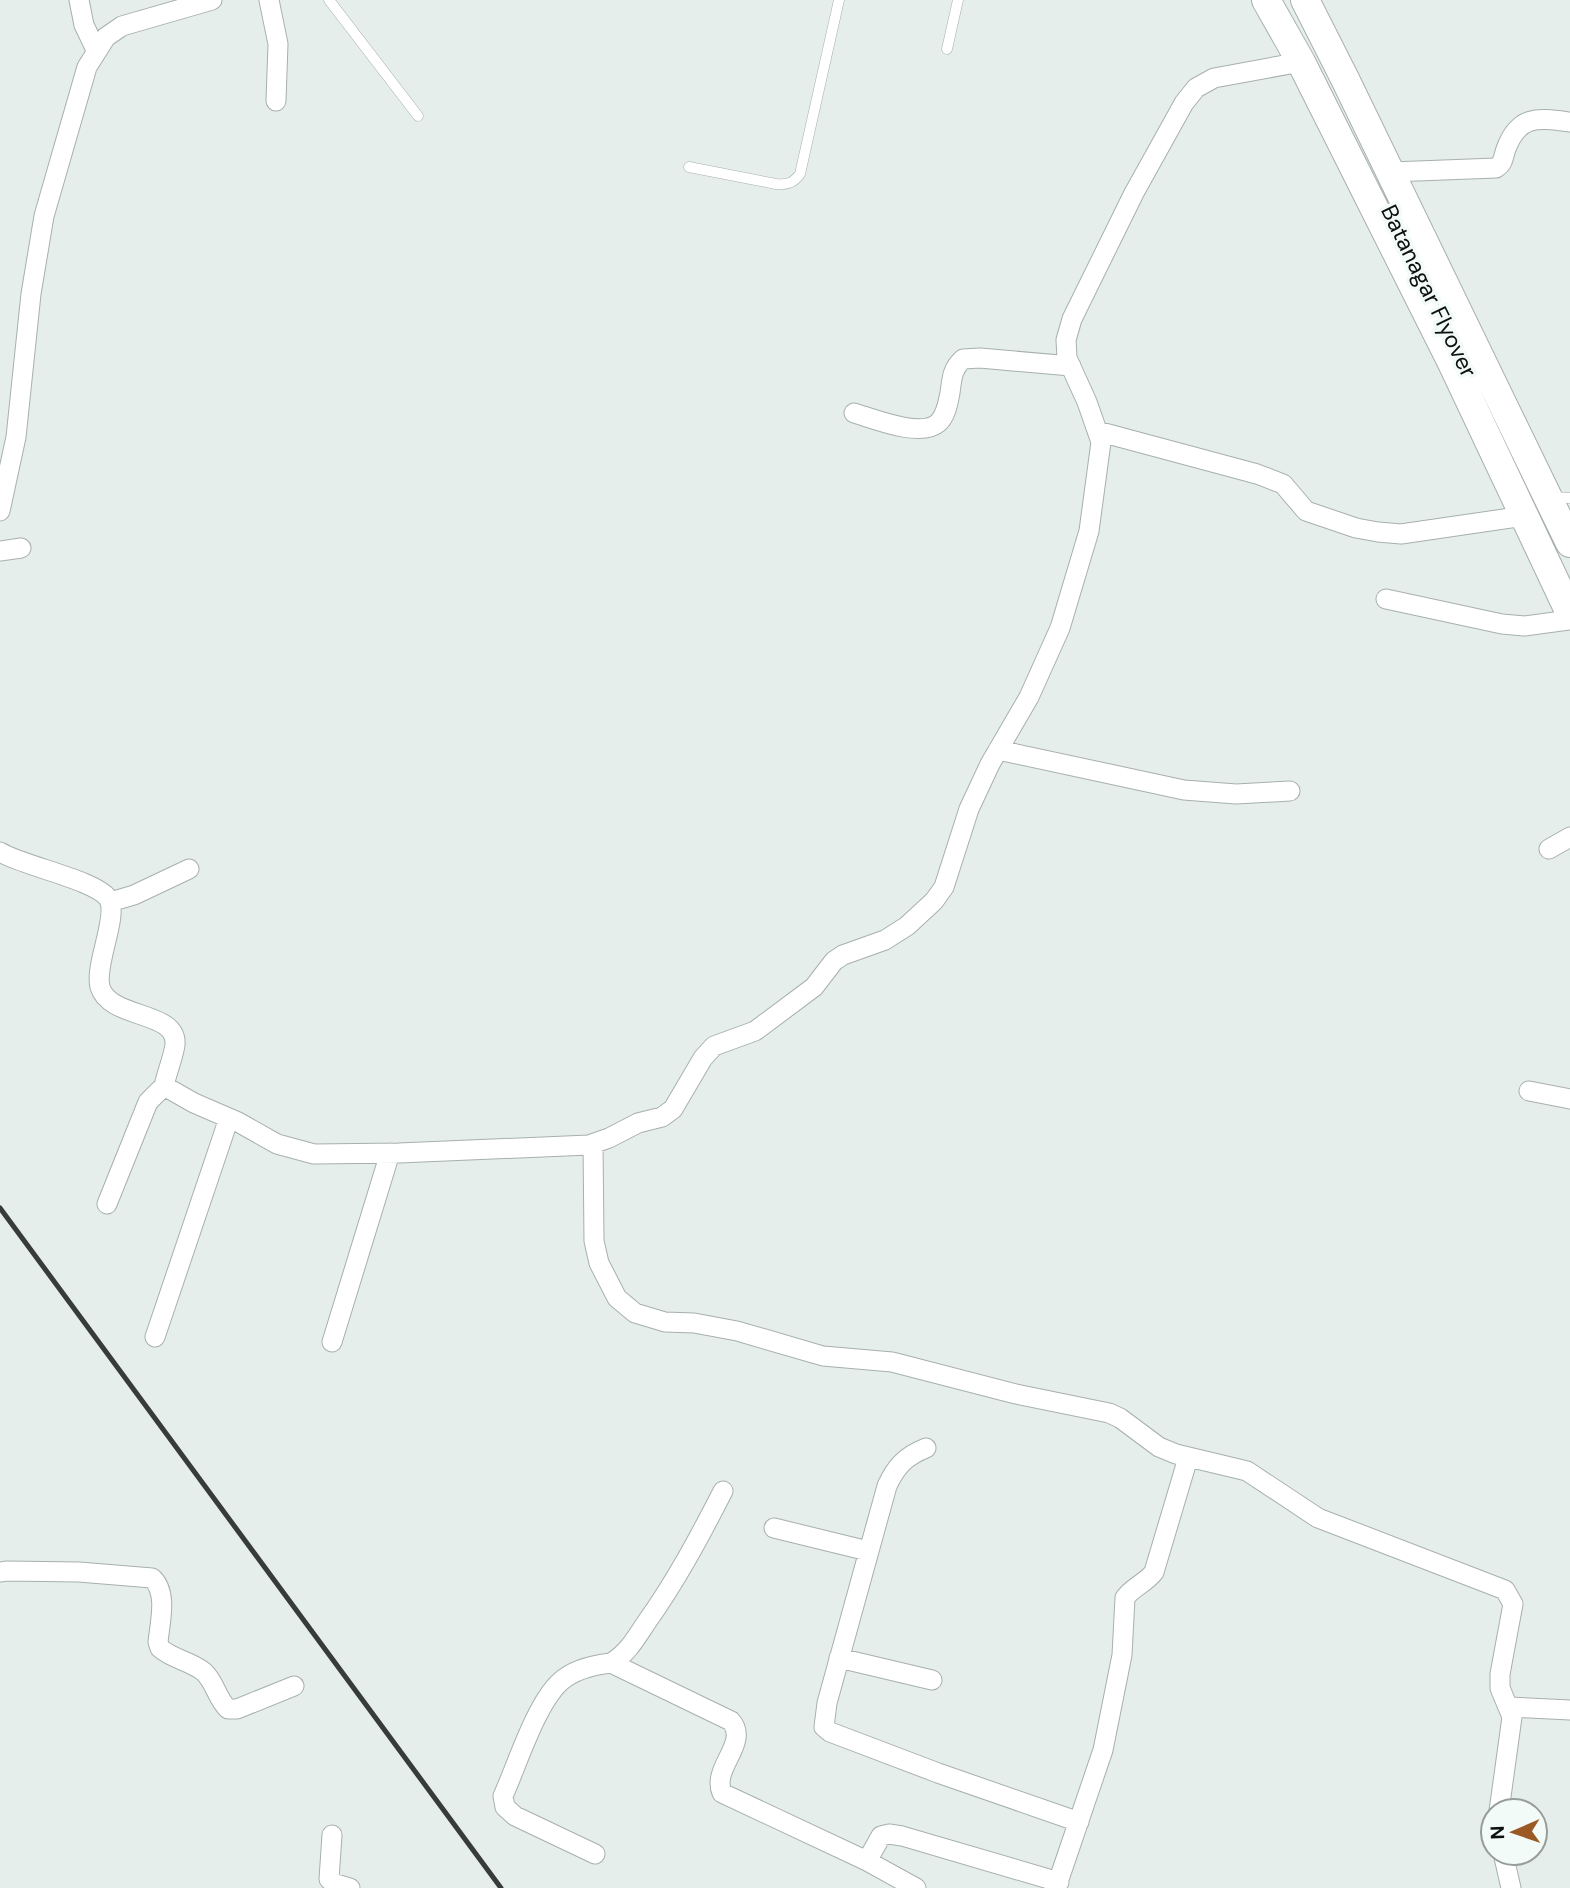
<svg xmlns="http://www.w3.org/2000/svg" width="1570" height="1888" font-family="'DM Sans',sans-serif">
<style>
.lines{fill:none;stroke-linecap:round;stroke-linejoin:round}
.lane-casing{stroke:#a7b0ad;stroke-width:11}
.street-casing{stroke:#a7b0ad;stroke-width:21}
.secondary-casing{stroke:#a7b0ad;stroke-width:30}
.lane{stroke:#fff;stroke-width:10}
.street{stroke:#fff;stroke-width:19}
.secondary{stroke:#fff;stroke-width:28}
.rail{stroke:#373c3a;stroke-width:5}
.labels{text-anchor:middle;dominant-baseline:central;stroke-width:7;stroke-linejoin:round;paint-order:stroke}
.street-label{font-size:23px;fill:#0d100f;stroke:#f2fbf8}
</style>
<rect width="100%" height="100%" fill="#e5eeea"/>
<g class="lines">
<defs>
<path id="lane" d="M 329,0 L 418,116
M 947,49 L 958,0
M 689,167 L 776,184 C 788,185 793,183 800,174 L 839,0
M 1551,497 L 1570,498"/>
<path id="street" d="M 79,0 L 84,25 L 96,50
M 269,0 L 278,44 L 276,101
M 1391,172 L 1496,168 C 1504,163 1503,157 1506,149 C 1519,114 1539,118 1570,122
M 854,413 C 874,419 921,438 938,423 C 946,416 948,403 950,393 C 952,378 952,369 963,359 L 980,358 L 1071,366
M 1097,431 L 1257,474 L 1283,484 L 1306,511 L 1356,528 L 1378,532 L 1401,534 L 1524,516
M 0,511 L 16,437 L 31,294 L 44,216 L 87,67 L 106,37 L 122,26 L 212,0
M 0,551 L 21,548
M 1386,599 L 1502,624 L 1524,626 L 1570,620
M 998,750 L 1184,790 L 1236,794 L 1290,791
M 1549,849 L 1570,837
M 0,852 C 23,866 95,880 108,898 C 120,914 94,964 100,987 C 110,1020 178,1010 175,1045 C 173,1058 167,1072 164,1086 L 194,1103 L 238,1122 L 277,1144 L 314,1154 L 399,1153 L 589,1145 L 609,1138 L 638,1123 L 662,1117 L 673,1109 L 703,1058 L 714,1046 L 755,1031 L 814,987 L 834,961 L 843,955 L 885,940 L 907,926 L 934,901 L 944,887 L 969,809 L 990,764 L 1029,697 L 1060,628 L 1089,531 L 1101,442 L 1087,402 L 1067,358 L 1066,340 L 1072,319 L 1134,193 L 1184,103 L 1196,88 L 1214,78 L 1301,62
M 110,902 L 134,895 L 189,869
M 1529,1091 L 1570,1099
M 593,1144 L 594,1241 L 599,1263 L 617,1298 L 635,1313 L 665,1322 L 694,1323 L 737,1331 L 823,1356 L 892,1362 L 1016,1394 L 1109,1413 L 1120,1418 L 1159,1447 L 1176,1454 L 1247,1471 L 1318,1518 L 1505,1590 L 1513,1604 L 1500,1674 L 1500,1688 L 1512,1717 L 1499,1811
M 107,1204 L 148,1102 L 164,1086
M 155,1337 L 229,1118
M 332,1342 L 390,1153
M 926,1448 C 906,1456 896,1466 887,1486 L 827,1703 L 824,1727 L 830,1732 L 938,1773 L 1079,1822
M 774,1528 L 868,1551
M 0,1572 L 7,1571 L 79,1572 L 152,1578 C 168,1592 160,1622 158,1642 L 160,1648 C 172,1659 191,1661 204,1672 C 215,1682 217,1699 228,1709 L 237,1709 L 294,1686
M 839,1658 L 932,1680
M 611,1663 C 627,1654 636,1638 646,1623 C 676,1581 700,1536 723,1491
M 1509,1707 L 1570,1710
M 332,1835 L 329,1879 L 333,1883 L 350,1888
M 1503,1853 L 1511,1888
M 595,1854 L 515,1816 L 505,1807 L 503,1796 C 517,1765 536,1704 560,1682 C 574,1669 593,1665 611,1663 L 731,1721 C 750,1743 711,1768 722,1793 L 867,1861 L 916,1888
M 867,1861 L 881,1836 L 889,1834 L 902,1836 L 1059,1882
M 1056,1888 L 1103,1750 L 1122,1655 L 1125,1598 C 1131,1588 1146,1583 1154,1572 L 1188,1458"/>
<path id="secondary" d="M 1266,0 L 1301,62 L 1452,363 L 1570,613
M 1305,0 L 1345,79 L 1570,543"/>
</defs>
<use href="#lane" class="lane-casing"/>
<use href="#street" class="street-casing"/>
<use href="#secondary" class="secondary-casing"/>
<use href="#lane" class="lane"/>
<use href="#street" class="street"/>
<use href="#secondary" class="secondary"/>
<path class="rail" d="M 0,1208 L 501,1888"/>
</g>
<g class="labels">
<g class="street-label">
<text transform="translate(1429 291) rotate(64)">Batanagar Flyover</text>
</g>
</g>
<g transform="translate(1514 1832) rotate(268)"><circle r="33" fill="#f2fbf8" stroke="#969d9b" stroke-width="2"/>
<path d="M0-5L12 26L0 18L-12 26Z" fill="#9b5a25"/>
<text y="-10" font-size="19" font-weight="bold" text-anchor="middle" fill="#0d100f">N</text>
</g>
</svg>
